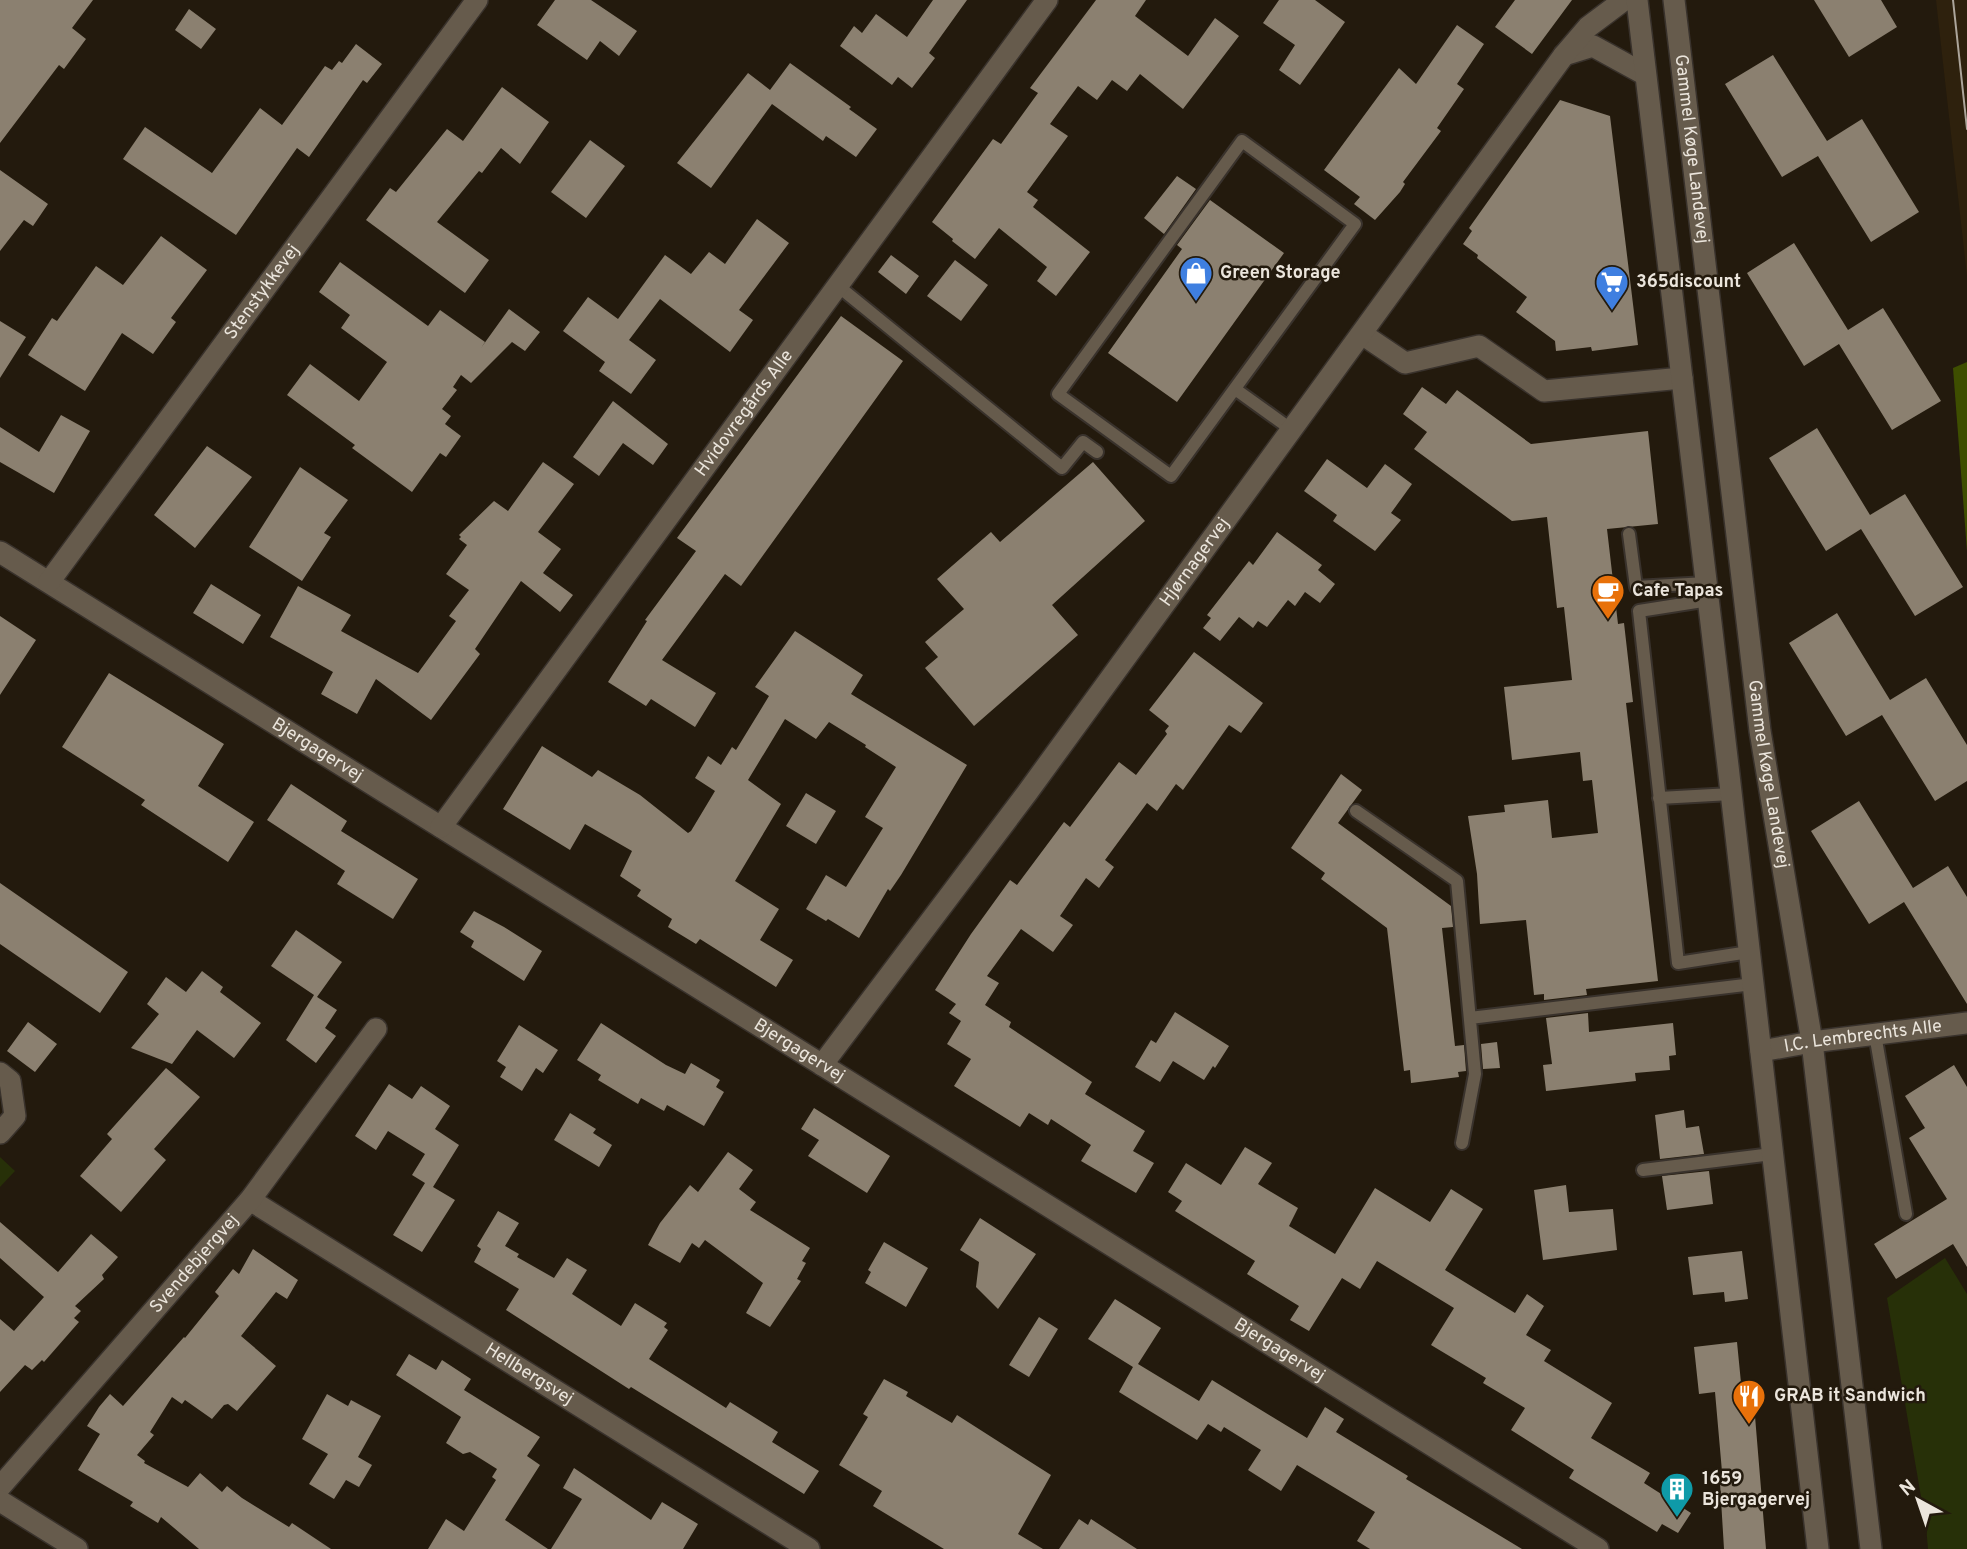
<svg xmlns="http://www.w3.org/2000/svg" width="1967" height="1549" font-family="Overpass,sans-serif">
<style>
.built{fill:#2e210d}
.green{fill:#273008}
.forest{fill:#3e4e00}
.building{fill:#8b8070}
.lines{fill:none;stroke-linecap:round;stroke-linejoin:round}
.lane-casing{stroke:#39322c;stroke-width:16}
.street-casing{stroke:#39322c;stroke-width:24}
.secondary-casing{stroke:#39322c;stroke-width:24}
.lane{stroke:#665b4c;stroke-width:12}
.street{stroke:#665b4c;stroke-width:21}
.secondary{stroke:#665b4c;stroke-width:21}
.tram{stroke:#aca59b;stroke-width:2}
.labels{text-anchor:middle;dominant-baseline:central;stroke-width:5;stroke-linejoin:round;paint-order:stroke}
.street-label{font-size:18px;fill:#ebe5dc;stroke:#231a0d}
.poi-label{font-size:18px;font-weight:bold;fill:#ebe5dc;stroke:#231a0d;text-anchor:start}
</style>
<rect width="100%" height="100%" fill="#231a0d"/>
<path class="built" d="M 1936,0 L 1967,0 L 1967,276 L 1943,63 Z"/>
<path class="green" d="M 0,1157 L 15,1171 L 0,1187 Z
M 1945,1258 L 1967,1294 L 1967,1549 L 1928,1549 L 1926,1526 L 1887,1298 Z"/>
<path class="forest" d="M 1967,362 L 1967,551 L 1953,368 Z"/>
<path class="building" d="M 0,0 L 93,0 L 72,28 L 86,39 L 64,69 L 59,65 L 0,143 Z
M 555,0 L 591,0 L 637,31 L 619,56 L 600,41 L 587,60 L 537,25 Z
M 933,0 L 967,0 L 929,53 L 935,58 L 912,88 L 898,77 L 892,85 L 840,46 L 854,26 L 862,33 L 876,14 L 907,37 Z
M 1096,0 L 1146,0 L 1135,16 L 1188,56 L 1215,18 L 1239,36 L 1183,109 L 1140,74 L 1127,91 L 1112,80 L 1097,100 L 1078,86 L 1050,124 L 1068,136 L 1027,192 L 1038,200 L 1033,207 L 1090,252 L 1056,296 L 1037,281 L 1047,267 L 999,228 L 975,259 L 952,241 L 953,239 L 932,222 L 993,139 L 1001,144 L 1038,93 L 1030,88 Z
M 1279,0 L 1315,0 L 1345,22 L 1300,85 L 1279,70 L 1295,45 L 1263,23 Z
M 1515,0 L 1572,0 L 1532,54 L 1495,27 Z
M 1814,0 L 1881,0 L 1897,27 L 1849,57 Z
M 189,9 L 216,29 L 201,49 L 175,30 Z
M 1457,25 L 1484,44 L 1457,84 L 1464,89 L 1437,128 L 1441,131 L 1403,182 L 1405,184 L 1400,192 L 1375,220 L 1354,204 L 1360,197 L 1324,170 L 1399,68 L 1416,84 Z
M 356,44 L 382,64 L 367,83 L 363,80 L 309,157 L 297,148 L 236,235 L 123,159 L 145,127 L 212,173 L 260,108 L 282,125 L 325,66 L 332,70 L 339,61 L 342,63 Z
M 1773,55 L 1827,141 L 1862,119 L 1919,212 L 1871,242 L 1818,156 L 1782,177 L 1725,84 Z
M 790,63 L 851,107 L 849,109 L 877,129 L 856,157 L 826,136 L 823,141 L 772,104 L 711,188 L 677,163 L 748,73 L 770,90 Z
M 502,87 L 549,122 L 520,164 L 501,148 L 482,173 L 479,171 L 437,222 L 489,260 L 465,293 L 366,220 L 390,188 L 396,192 L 447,129 L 463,141 Z
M 1560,100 L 1610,116 L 1638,345 L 1592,351 L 1591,347 L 1556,351 L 1555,341 L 1516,312 L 1527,297 L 1477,258 L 1478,255 L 1463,244 L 1472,231 L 1469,228 Z
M 590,140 L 625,166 L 586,218 L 551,192 Z
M 0,170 L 48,204 L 33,226 L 24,220 L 0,251 Z
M 1177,176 L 1196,189 L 1164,234 L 1144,218 Z
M 1210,200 L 1284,253 L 1177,402 L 1108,353 L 1182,249 L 1177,245 Z
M 757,219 L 789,243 L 739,310 L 753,320 L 730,352 L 660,299 L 629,340 L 656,360 L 631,394 L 599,371 L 605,362 L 563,331 L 588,297 L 618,319 L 665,255 L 691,274 L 709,252 L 725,264 Z
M 161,236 L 207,270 L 171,318 L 176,322 L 153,354 L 122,333 L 85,391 L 28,355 L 52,318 L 57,321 L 96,266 L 123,285 Z
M 1794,243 L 1848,330 L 1883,308 L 1941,401 L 1892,430 L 1839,344 L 1804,366 L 1747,273 Z
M 891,255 L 919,276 L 906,294 L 878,272 Z
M 955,260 L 988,285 L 961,321 L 927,296 Z
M 340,262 L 428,326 L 440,310 L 485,342 L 481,348 L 509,309 L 540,332 L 525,351 L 512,342 L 471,383 L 461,375 L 453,387 L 457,390 L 442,409 L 451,416 L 445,424 L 461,436 L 446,457 L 440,453 L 412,492 L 352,448 L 355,445 L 287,395 L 310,364 L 359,401 L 387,362 L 341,328 L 350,315 L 319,292 Z
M 841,316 L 903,361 L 741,586 L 725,574 L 662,660 L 716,693 L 695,727 L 651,699 L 646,706 L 608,682 L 647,621 L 645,620 L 696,551 L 677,538 Z
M 0,321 L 26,337 L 0,378 Z
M 1422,387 L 1446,404 L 1457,390 L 1531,444 L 1648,431 L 1658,524 L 1607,529 L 1618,624 L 1624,623 L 1633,702 L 1626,703 L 1658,981 L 1586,989 L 1587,995 L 1544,1000 L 1544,994 L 1534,995 L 1526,920 L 1480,924 L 1477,874 L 1468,816 L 1505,812 L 1504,805 L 1548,800 L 1552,838 L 1598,833 L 1592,780 L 1583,781 L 1580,752 L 1512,760 L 1504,687 L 1572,680 L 1564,607 L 1557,608 L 1547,517 L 1512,521 L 1414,449 L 1427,432 L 1403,414 Z
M 613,401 L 668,444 L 653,465 L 623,443 L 599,476 L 573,457 Z
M 61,415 L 90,431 L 54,493 L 0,462 L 0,427 L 39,452 Z
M 1817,428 L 1870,515 L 1905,494 L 1963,587 L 1915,616 L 1861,529 L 1826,551 L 1769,458 Z
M 207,446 L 252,477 L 195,548 L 154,515 Z
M 1327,459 L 1367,488 L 1385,464 L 1412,484 L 1391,513 L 1401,520 L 1375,551 L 1333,521 L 1337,515 L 1304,491 Z
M 543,462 L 574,484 L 538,532 L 561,549 L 543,573 L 573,595 L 560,612 L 521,581 L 475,649 L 480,654 L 431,720 L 376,679 L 357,714 L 321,694 L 333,672 L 270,637 L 298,586 L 351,615 L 341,631 L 418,673 L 456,621 L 449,616 L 469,590 L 446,574 L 467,545 L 459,539 L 461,537 L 459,535 L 494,501 L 508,511 Z
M 1093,462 L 1145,521 L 1052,605 L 1078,635 L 974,726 L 925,668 L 938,657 L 925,642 L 964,609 L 937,579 L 991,532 L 1000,542 Z
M 300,467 L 348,500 L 324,533 L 331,537 L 302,581 L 249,547 Z
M 1277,532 L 1322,565 L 1318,570 L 1335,584 L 1320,603 L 1305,592 L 1295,606 L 1288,600 L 1267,627 L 1258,621 L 1253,628 L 1239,617 L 1220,641 L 1203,628 L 1211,618 L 1207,615 L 1249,561 L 1253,565 Z
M 211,584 L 261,615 L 243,644 L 193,613 Z
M 1837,613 L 1890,700 L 1926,678 L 1967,745 L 1967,781 L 1935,801 L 1882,715 L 1846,736 L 1789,643 Z
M 0,616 L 36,640 L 0,695 Z
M 795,631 L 863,675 L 851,694 L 967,765 L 901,875 L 890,891 L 888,889 L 859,938 L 828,919 L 826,921 L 806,909 L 826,875 L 846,887 L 883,828 L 865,817 L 896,767 L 865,747 L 866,745 L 829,722 L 816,739 L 785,719 L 748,780 L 781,804 L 735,881 L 779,909 L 760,940 L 793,960 L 776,987 L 700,939 L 696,944 L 668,927 L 672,919 L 637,896 L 641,890 L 620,876 L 632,851 L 585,824 L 570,850 L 503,809 L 542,746 L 592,777 L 598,770 L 640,795 L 688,833 L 691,831 L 715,791 L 695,778 L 708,756 L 721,765 L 732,747 L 736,750 L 769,696 L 755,687 Z
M 1194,652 L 1263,703 L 1241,733 L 1229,725 L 1183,790 L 1176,784 L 1157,811 L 1147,803 L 1105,860 L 1114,867 L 1099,888 L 1086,878 L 1060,916 L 1073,925 L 1053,952 L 1021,929 L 987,976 L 999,983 L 985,1005 L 1011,1022 L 1009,1027 L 1092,1082 L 1085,1094 L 1145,1131 L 1133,1151 L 1154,1163 L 1136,1193 L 1081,1161 L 1091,1145 L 1051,1119 L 1048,1125 L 1029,1113 L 1020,1127 L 954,1086 L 971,1059 L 947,1044 L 961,1021 L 949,1013 L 956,1004 L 935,990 L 971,934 L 1010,880 L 1017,885 L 1064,822 L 1070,827 L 1119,762 L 1136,775 L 1167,734 L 1165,731 L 1169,726 L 1149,710 Z
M 109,673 L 224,744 L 198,786 L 254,822 L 228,862 L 141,805 L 145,800 L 62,747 Z
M 1341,774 L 1362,790 L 1338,823 L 1451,906 L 1453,927 L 1442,928 L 1455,1046 L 1464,1045 L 1466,1071 L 1458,1072 L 1459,1077 L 1411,1083 L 1410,1070 L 1404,1071 L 1387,928 L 1321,879 L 1325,873 L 1291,848 Z
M 291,784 L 347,821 L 341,831 L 418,879 L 393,919 L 337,884 L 345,871 L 267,820 Z
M 806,793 L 836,811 L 816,844 L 786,826 Z
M 1859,801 L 1913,888 L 1948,866 L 1967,897 L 1967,1004 L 1904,902 L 1869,924 L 1811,831 Z
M 0,883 L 128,972 L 100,1013 L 0,944 Z
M 474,911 L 504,927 L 542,951 L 524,981 L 471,947 L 474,941 L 460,932 Z
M 296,930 L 342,962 L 317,997 L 271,966 Z
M 202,971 L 223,987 L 220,992 L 261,1023 L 234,1058 L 197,1030 L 172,1064 L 131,1048 L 159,1014 L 147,1004 L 166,977 L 186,992 Z
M 314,995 L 337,1010 L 325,1028 L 336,1036 L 316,1063 L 286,1040 Z
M 1175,1012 L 1229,1046 L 1215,1068 L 1213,1066 L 1204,1080 L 1173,1061 L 1160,1082 L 1135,1067 L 1151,1040 L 1156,1043 Z
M 1588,1013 L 1589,1032 L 1673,1023 L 1676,1055 L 1669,1056 L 1670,1070 L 1635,1073 L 1636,1081 L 1546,1091 L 1543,1065 L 1552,1064 L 1546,1018 Z
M 28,1022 L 57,1044 L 35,1072 L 7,1051 Z
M 601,1023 L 666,1065 L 685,1074 L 691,1063 L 720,1080 L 716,1087 L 724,1092 L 704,1126 L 667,1105 L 664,1111 L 641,1098 L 638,1104 L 598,1080 L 601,1075 L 577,1060 Z
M 519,1025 L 558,1050 L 543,1073 L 536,1068 L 522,1091 L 500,1077 L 506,1067 L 497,1061 Z
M 1497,1042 L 1500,1068 L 1483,1069 L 1481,1044 Z
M 1954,1065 L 1967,1087 L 1967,1267 L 1953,1244 L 1896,1279 L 1874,1244 L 1947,1199 L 1909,1138 L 1925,1128 L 1905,1096 Z
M 166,1068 L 200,1097 L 154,1149 L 166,1160 L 121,1212 L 80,1176 L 112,1139 L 107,1134 Z
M 389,1084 L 412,1099 L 421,1086 L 450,1106 L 435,1129 L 459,1145 L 433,1187 L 455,1200 L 422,1252 L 393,1235 L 425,1183 L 412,1175 L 425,1154 L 388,1131 L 376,1150 L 355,1136 Z
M 814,1108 L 890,1156 L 867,1193 L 808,1156 L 819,1140 L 801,1129 Z
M 1684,1110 L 1686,1128 L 1699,1126 L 1704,1154 L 1660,1159 L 1655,1115 Z
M 570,1113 L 596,1129 L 593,1133 L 612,1145 L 599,1167 L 554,1140 Z
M 1245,1147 L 1272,1163 L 1258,1184 L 1298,1208 L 1289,1226 L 1335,1254 L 1375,1188 L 1430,1222 L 1451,1189 L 1483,1209 L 1445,1270 L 1515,1313 L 1527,1294 L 1544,1306 L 1526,1335 L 1551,1350 L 1544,1361 L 1612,1403 L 1591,1438 L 1650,1473 L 1644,1483 L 1691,1513 L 1678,1533 L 1662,1524 L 1657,1532 L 1569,1478 L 1574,1470 L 1511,1430 L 1525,1408 L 1483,1383 L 1486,1378 L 1431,1345 L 1454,1308 L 1377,1261 L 1360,1289 L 1342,1278 L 1309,1331 L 1290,1320 L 1299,1306 L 1247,1274 L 1255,1261 L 1175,1211 L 1182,1201 L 1168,1192 L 1186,1163 L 1221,1185 Z
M 728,1152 L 753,1170 L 739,1189 L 756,1202 L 750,1210 L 810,1248 L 802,1261 L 806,1263 L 797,1279 L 801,1281 L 770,1327 L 746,1313 L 763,1283 L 705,1240 L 699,1248 L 692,1243 L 680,1263 L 648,1245 L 660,1223 L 690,1185 L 698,1192 Z
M 1709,1171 L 1713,1204 L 1667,1210 L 1662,1176 Z
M 1566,1185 L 1569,1212 L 1613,1209 L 1617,1250 L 1543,1260 L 1534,1190 Z
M 498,1211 L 519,1223 L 505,1246 L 519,1254 L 517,1257 L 554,1278 L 567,1258 L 587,1270 L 572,1294 L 621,1326 L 635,1303 L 667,1323 L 664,1327 L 668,1330 L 649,1359 L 726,1408 L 730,1402 L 778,1432 L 772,1442 L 819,1471 L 804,1494 L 631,1387 L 629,1389 L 506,1310 L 519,1289 L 474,1262 L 481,1249 L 477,1246 Z
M 980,1218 L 1036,1254 L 998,1309 L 976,1287 L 979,1262 L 960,1250 Z
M 0,1222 L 58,1272 L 91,1234 L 118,1257 L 102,1275 L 104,1279 L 75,1306 L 81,1311 L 74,1318 L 79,1322 L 44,1362 L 42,1360 L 32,1370 L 25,1365 L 0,1392 L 0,1319 L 14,1331 L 44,1297 L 0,1258 Z
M 884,1242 L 928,1268 L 906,1307 L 865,1283 L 871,1272 L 868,1270 Z
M 253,1249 L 298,1280 L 287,1299 L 276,1292 L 241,1336 L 276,1366 L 237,1411 L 228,1404 L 224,1405 L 212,1419 L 185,1400 L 182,1404 L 172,1397 L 150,1432 L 154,1435 L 137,1455 L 145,1461 L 144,1463 L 188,1487 L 200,1473 L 222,1492 L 227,1486 L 242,1498 L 289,1527 L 292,1523 L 331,1549 L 199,1549 L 161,1517 L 158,1523 L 130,1506 L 133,1502 L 78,1470 L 100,1434 L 87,1426 L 99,1407 L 110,1394 L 123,1406 L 184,1337 L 185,1338 L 219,1296 L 215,1292 L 233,1269 L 239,1274 Z
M 1742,1251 L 1748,1299 L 1725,1302 L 1724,1292 L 1693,1295 L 1688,1257 Z
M 1115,1299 L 1161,1328 L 1138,1364 L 1199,1401 L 1212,1380 L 1307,1438 L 1325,1407 L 1344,1419 L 1336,1432 L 1408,1476 L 1406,1479 L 1522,1549 L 1370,1549 L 1357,1541 L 1375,1512 L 1297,1465 L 1281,1491 L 1248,1470 L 1261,1450 L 1224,1427 L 1221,1432 L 1208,1424 L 1197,1440 L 1119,1392 L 1133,1367 L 1088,1339 Z
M 1039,1317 L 1058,1329 L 1029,1377 L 1009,1365 Z
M 1737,1342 L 1742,1393 L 1753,1392 L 1766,1549 L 1724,1549 L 1720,1483 L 1723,1483 L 1715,1392 L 1699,1394 L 1694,1347 Z
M 409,1354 L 436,1370 L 442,1360 L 471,1379 L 464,1390 L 540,1437 L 527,1456 L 540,1465 L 505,1520 L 548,1549 L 428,1549 L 446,1519 L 464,1531 L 496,1480 L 492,1477 L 497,1469 L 470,1452 L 463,1454 L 446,1443 L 461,1417 L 396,1375 Z
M 884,1379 L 908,1392 L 906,1396 L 952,1423 L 957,1415 L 1051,1475 L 1018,1534 L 1043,1549 L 944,1549 L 873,1506 L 882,1491 L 839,1465 L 868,1417 L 863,1414 Z
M 327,1394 L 348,1406 L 351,1400 L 381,1416 L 358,1457 L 372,1465 L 359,1487 L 346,1480 L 334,1499 L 309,1484 L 328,1454 L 302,1439 Z
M 574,1468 L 651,1520 L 662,1502 L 698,1524 L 683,1549 L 551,1549 L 582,1499 L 563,1488 Z
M 1079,1519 L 1088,1525 L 1091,1519 L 1137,1549 L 1059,1549 Z"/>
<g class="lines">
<defs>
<path id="lane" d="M 1242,141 L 1355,224 L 1171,476 L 1058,394 Z
M 838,286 L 1062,468 L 1083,442 L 1097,452
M 1235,389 L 1292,430
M 1629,534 L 1636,587 L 1706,583
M 1709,600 L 1639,611 L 1678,963 L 1749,952
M 1659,798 L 1731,794
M 1356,811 L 1457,881 L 1475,1074 L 1462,1143
M 1470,1018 L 1753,984
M 1875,1034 L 1906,1214
M 1643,1170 L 1772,1154"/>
<g id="street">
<path d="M 1564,55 L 1593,46 L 1644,74"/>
<path d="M 1362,334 L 1405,363 L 1479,346 L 1544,391 L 1682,378"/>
<path id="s1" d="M 0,552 L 1598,1549"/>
<path id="s2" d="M 49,582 L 477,0"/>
<path id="s3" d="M 441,827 L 1047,0"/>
<path id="s4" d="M 1761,1051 L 1812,1042 L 1967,1023"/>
<path id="s5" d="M 822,1065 L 1027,793 L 1564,55 L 1588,27 L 1624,0"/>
<path d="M 0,1073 L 10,1081 L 15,1116 L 0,1133"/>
<path id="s6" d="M 250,1200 L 809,1549"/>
<path id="s7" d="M 0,1487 L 250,1200 L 376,1029"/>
<path d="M 0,1501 L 77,1549"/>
</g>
<g id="secondary">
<path d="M 1637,0 L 1728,766 L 1818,1549"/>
<path id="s8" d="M 1674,0 L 1760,731 L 1812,1042 L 1871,1549"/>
</g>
</defs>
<use href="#lane" class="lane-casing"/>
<use href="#street" class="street-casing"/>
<use href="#secondary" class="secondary-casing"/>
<use href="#lane" class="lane"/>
<use href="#street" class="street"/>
<use href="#secondary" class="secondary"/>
<path class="tram" d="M 1953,0 L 1967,129"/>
</g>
<defs>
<symbol id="shop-pin" viewBox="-11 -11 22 30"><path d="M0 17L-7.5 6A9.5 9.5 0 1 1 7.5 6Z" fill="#3f7fe0" stroke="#231a0d"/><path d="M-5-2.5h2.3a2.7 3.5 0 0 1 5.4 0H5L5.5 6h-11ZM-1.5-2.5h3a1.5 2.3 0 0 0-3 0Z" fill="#fff"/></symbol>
<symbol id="supermarket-pin" viewBox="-11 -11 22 30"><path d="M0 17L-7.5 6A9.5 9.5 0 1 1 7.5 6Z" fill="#3f7fe0" stroke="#231a0d"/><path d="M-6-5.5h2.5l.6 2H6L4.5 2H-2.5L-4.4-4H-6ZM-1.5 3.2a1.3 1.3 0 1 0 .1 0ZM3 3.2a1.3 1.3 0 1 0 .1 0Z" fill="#fff"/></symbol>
<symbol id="cafe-pin" viewBox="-11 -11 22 30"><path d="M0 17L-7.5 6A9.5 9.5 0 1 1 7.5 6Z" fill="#e8710a" stroke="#231a0d"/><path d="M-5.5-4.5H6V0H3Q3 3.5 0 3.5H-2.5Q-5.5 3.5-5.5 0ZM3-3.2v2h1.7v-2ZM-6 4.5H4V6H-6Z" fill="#fff"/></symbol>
<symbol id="restaurant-pin" viewBox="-11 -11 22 30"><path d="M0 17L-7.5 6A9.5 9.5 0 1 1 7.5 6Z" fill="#e8710a" stroke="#231a0d"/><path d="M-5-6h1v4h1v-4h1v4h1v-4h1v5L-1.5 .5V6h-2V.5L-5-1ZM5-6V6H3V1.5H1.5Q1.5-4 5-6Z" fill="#fff"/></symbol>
<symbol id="building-pin" viewBox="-11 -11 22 30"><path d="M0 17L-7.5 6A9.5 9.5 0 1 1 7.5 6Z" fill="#0f9aa8" stroke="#231a0d"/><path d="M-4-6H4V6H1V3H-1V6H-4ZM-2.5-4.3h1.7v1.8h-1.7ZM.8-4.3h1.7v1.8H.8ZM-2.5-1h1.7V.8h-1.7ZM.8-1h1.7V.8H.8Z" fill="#fff"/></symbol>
</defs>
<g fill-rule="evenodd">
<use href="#shop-pin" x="1177" y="254" width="38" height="52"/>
<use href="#supermarket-pin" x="1593" y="263" width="38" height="52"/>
<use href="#cafe-pin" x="1589" y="572" width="38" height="52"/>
<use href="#restaurant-pin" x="1730" y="1377" width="38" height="52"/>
<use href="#building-pin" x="1658" y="1470" width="38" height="52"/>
</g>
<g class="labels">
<g class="street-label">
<text stroke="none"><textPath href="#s8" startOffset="150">Gammel Køge Landevej</textPath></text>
<text stroke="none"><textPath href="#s2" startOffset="360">Stenstykkevej</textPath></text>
<text stroke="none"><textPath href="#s3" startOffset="513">Hvidovregårds Alle</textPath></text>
<text stroke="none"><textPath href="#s5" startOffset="626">Hjørnagervej</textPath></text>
<text stroke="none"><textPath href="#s1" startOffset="374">Bjergagervej</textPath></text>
<text stroke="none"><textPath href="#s8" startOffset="780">Gammel Køge Landevej</textPath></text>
<text stroke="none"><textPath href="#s4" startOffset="103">I.C. Lembrechts Alle</textPath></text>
<text stroke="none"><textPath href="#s1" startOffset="942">Bjergagervej</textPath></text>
<text stroke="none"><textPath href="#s7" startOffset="296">Svendebjergvej</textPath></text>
<text stroke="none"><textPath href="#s1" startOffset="1508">Bjergagervej</textPath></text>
<text stroke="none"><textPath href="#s6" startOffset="329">Hellbergsvej</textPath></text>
</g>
<g class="poi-label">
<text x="1220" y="273">Green Storage</text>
<text x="1636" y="282">365discount</text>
<text x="1632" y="591">Cafe Tapas</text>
<text x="1774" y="1396">GRAB it Sandwich</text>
<text x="1702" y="1479">1659<tspan x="1702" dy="21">Bjergagervej</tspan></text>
</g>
</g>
<g transform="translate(1918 1500) rotate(320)" stroke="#231a0d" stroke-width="5" paint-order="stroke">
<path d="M0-5L12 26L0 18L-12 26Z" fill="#ebe5dc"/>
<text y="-10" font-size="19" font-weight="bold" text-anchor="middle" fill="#ebe5dc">N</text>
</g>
</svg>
